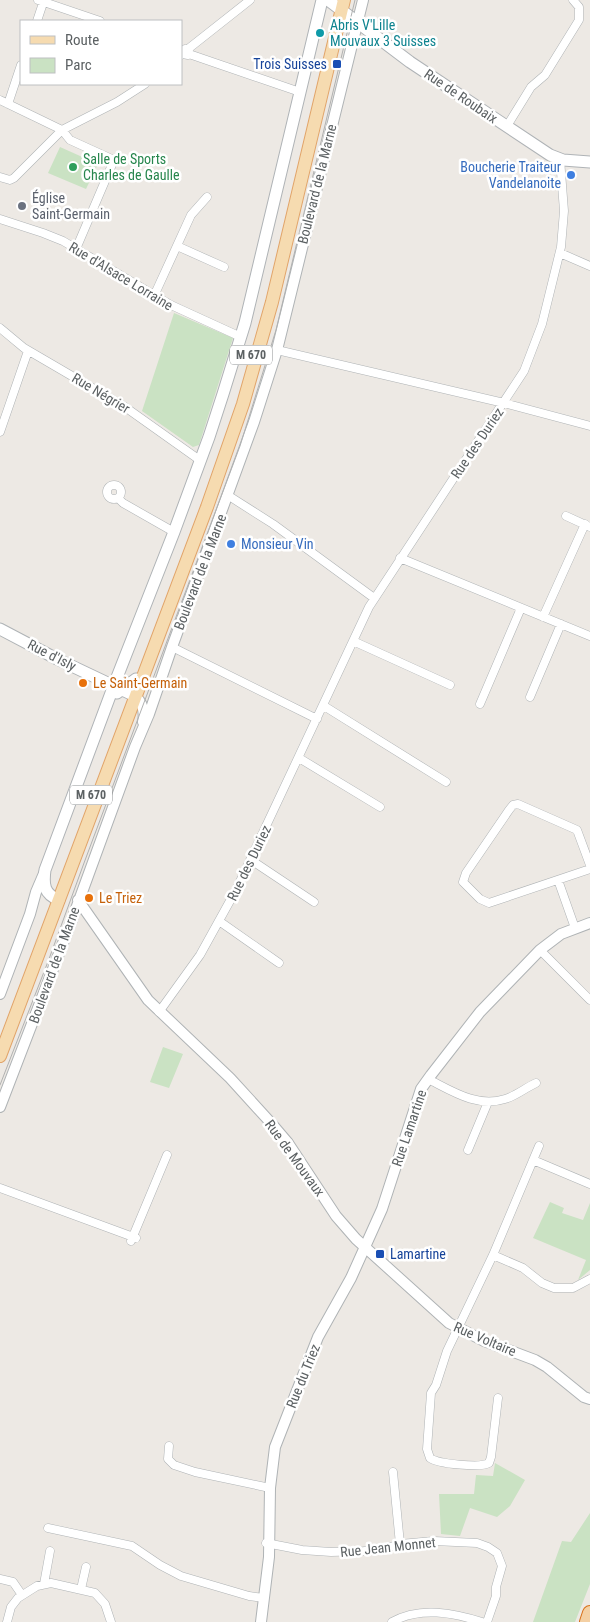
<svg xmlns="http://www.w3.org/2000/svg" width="590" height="1622" font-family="'Roboto Condensed',sans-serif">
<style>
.green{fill:#cae2c3}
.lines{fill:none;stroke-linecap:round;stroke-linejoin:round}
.minor-casing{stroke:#afb3b5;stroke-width:9}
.tertiary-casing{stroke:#afb3b5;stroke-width:12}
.secondary-casing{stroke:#afb3b6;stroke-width:13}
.primary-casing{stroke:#e1a469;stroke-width:14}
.trunk-casing{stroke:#d87019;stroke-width:16}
.minor{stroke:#fff;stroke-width:8}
.tertiary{stroke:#fff;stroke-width:10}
.secondary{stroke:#fff;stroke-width:11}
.primary{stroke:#f6dbb0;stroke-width:12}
.trunk{stroke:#f4d0a4;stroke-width:14}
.tram{stroke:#b0b1b1;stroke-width:1}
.culture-dot{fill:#0f9aa8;stroke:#fff;stroke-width:2}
.transit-dot{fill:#1a4fb4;stroke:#fff;stroke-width:2}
.leisure-dot{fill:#2e9e5b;stroke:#fff;stroke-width:2}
.shop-dot{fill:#3f7fe0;stroke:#fff;stroke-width:2}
.worship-dot{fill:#6b7280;stroke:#fff;stroke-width:2}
.food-dot{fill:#e8710a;stroke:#fff;stroke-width:2}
.labels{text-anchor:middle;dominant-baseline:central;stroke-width:5;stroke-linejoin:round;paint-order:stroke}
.shield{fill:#fff;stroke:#8d9092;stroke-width:1}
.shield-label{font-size:12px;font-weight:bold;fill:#5c6163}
.culture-label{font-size:14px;fill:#0d838f;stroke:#fff;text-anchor:start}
.transit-label{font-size:14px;fill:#164399;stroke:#fff;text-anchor:end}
.street-label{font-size:14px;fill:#5c6163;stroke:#fff}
.leisure-label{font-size:14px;fill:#27864d;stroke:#fff;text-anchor:start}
.shop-label{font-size:14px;fill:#366cbe;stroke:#fff;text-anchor:end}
.worship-label{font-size:14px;fill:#5b616d;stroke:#fff;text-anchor:start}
.food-label{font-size:14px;fill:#c56008;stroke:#fff;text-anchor:start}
</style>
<rect width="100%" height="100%" fill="#ede9e4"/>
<path class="green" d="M 60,147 L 98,164 L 86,189 L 48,173 Z
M 174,313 L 233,338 L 199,445 L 193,447 L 142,411 Z
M 163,1047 L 183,1054 L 169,1088 L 150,1082 Z
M 550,1202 L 564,1208 L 562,1213 L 583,1220 L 590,1203 L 590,1270 L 578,1280 L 586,1260 L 533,1238 Z
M 495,1463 L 525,1480 L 510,1506 L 497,1517 L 470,1508 L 460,1536 L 441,1534 L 439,1494 L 474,1494 L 476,1475 L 493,1476 Z
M 590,1513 L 590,1584 L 575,1622 L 533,1622 L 562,1541 L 571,1542 Z"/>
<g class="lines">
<defs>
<path id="minor" d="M 38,0 L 100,21
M 37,21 L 44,0
M 188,49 L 250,0
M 189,54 L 300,92
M 181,55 L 185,49 L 189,50 L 188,55 L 183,54
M 0,100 L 62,130
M 8,104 L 21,65
M 507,126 L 531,87 L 545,75 L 579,20 L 579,7 L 573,0
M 62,130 L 70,140 L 114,160 L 76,249
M 0,177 L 10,180 L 14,178 L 62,130 L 117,102 L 145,84
M 0,219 L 43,233 L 63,241 L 171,305 L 241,337
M 177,246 L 224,267
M 560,253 L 590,266
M 154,296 L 191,215 L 207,197
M 0,328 L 24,348 L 125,407 L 201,461
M 277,350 L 504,403 L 590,426
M 0,432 L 28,351
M107 492a7 7 0 1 1 14 0a7 7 0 1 1-14 0Z
M 229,496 L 273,524 L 374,598
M 118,498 L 123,503 L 174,532
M 566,516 L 590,527
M 400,558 L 590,636
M 543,617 L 585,524
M 353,641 L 450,685
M 172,647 L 317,719
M 530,697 L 561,624
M 480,704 L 521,608
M 324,706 L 446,782
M 299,758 L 380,807
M 251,860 L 314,902
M 590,865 L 577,830 L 518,804 L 513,805 L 509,810 L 466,873 L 463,882 L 480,899 L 489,903 L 590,869
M 558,880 L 575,928
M 219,921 L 279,963
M 540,950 L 590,1000
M 159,1012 L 200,955 L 236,890 L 369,607 L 524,371 L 542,324 L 561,247 L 564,211 L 560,159
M 428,1079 C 452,1091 477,1108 505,1099 C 516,1096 525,1088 536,1083
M 468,1150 L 488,1102
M 533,1160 L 590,1184
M 0,1188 L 136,1238
M 131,1241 L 167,1155
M 493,1255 L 523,1268 L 542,1283 L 554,1288 L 573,1288 L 590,1279
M 498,1398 L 491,1457 L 489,1463 C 481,1468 438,1464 430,1458 L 427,1449 L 431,1393 L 436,1385 L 447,1351 L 493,1255 L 539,1146
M 169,1446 L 168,1459 L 174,1465 L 195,1472 L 270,1488
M 393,1472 L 400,1544
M 48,1528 L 132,1546 L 160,1565 L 181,1576 L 249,1596 L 264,1598
M 266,1543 L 302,1550 L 331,1552 L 364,1551 L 387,1548 L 400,1544 L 434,1541 L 477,1543 L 488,1547 L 497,1553 L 502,1566 L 496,1587 L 496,1596 L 487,1622
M 0,1579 L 13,1582 L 22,1595
M 44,1584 L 50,1551
M 81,1589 L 86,1567
M 7,1622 L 11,1607 L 18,1598 L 37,1586 L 51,1583 L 95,1593 L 105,1604 L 111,1622
M 392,1622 C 420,1606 454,1613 482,1622"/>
<path id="tertiary" d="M 135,696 C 143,703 145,712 143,722
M 78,900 L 148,1000 L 230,1078 L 271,1123 L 288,1143 L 336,1216 L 356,1239 L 449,1323 L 484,1341 L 535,1360 L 547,1367 L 584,1397 L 590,1399
M 0,994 L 30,914 L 36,892 L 45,871
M 0,1107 L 73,917 L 135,747 L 149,714 L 172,647 L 254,422 L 277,350 L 363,0
M 261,1622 L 269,1557 L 270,1488 L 275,1447 L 318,1337 L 351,1278 L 382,1209 L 421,1089 L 431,1075 L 480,1012 L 540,950 L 561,934 L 590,923"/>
<path id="secondary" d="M 328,0 L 410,62 L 550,155 L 563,160 L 590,162
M 0,629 L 57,659 L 135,696
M 117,693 L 136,679
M 59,900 C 44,894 43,885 45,870 L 114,685 L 174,532 L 209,437 L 223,394 L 245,323 L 322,0"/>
<path id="primary" d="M 0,1056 L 207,507 L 243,404 L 272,302 L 344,0"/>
<path id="trunk" d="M 587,1622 L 590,1613"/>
</defs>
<use href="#minor" class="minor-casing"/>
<use href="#tertiary" class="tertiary-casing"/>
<use href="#secondary" class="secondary-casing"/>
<use href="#primary" class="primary-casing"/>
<use href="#trunk" class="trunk-casing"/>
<use href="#minor" class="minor"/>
<use href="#tertiary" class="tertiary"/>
<use href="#secondary" class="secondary"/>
<use href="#primary" class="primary"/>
<use href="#trunk" class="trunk"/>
<path class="tram" d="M 0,1085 L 49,959 L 84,863 L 240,446 L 276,330 L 355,0"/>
</g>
<circle class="culture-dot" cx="320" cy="33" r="5"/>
<g class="transit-dot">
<rect x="332" y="59" width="10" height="10" rx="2.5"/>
<rect x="375" y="1249" width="10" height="10" rx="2.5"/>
</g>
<circle class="leisure-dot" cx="73" cy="167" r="5"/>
<g class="shop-dot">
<circle cx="571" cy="175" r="5"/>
<circle cx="231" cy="544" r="5"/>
</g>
<circle class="worship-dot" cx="22" cy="206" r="5"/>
<g class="food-dot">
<circle cx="83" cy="683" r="5"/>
<circle cx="89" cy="898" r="5"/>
</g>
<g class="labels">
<g class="shield">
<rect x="230" y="345.5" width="42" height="19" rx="4"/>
<rect x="70" y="785.5" width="42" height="19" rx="4"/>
</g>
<g class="shield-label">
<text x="251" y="355">M 670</text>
<text x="91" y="795">M 670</text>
</g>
<g class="culture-label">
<text x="330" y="25">Abris V'Lille<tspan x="330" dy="16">Mouvaux 3 Suisses</tspan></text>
</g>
<g class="transit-label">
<text x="327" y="64">Trois Suisses</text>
<text x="390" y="1254" text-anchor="start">Lamartine</text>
</g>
<g class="street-label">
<text transform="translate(461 96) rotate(34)">Rue de Roubaix</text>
<text transform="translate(317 184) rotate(-76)">Boulevard de la Marne</text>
<text transform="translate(121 276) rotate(31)">Rue d'Alsace Lorraine</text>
<text transform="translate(101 393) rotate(31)">Rue Négrier</text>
<text transform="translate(477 443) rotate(-56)">Rue des Duriez</text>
<text transform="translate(200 572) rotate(-69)">Boulevard de la Marne</text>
<text transform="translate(52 655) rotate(27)">Rue d'Isly</text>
<text transform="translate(249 863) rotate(-64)">Rue des Duriez</text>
<text transform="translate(54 965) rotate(-70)">Boulevard de la Marne</text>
<text transform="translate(409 1128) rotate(-71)">Rue Lamartine</text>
<text transform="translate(295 1158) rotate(54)">Rue de Mouvaux</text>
<text transform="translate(485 1339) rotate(23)">Rue Voltaire</text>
<text transform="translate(303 1376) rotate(-68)">Rue du Triez</text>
<text transform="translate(388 1547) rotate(-6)">Rue Jean Monnet</text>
</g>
<g class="leisure-label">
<text x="83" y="159">Salle de Sports<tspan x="83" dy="16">Charles de Gaulle</tspan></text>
</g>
<g class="shop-label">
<text x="561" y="167">Boucherie Traiteur<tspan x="561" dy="16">Vandelanoite</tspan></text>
<text x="241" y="544" text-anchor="start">Monsieur Vin</text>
</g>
<g class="worship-label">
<text x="32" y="198">Église<tspan x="32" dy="16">Saint-Germain</tspan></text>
</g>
<g class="food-label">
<text x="93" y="683">Le Saint-Germain</text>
<text x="99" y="898">Le Triez</text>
</g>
</g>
<rect x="20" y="20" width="162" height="65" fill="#ffffff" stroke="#bec0c1"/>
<rect x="30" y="36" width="25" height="8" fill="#f6dbb0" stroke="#bec0c1"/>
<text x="65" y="45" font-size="15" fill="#5c6163">Route</text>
<rect x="30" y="58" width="25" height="15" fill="#cae2c3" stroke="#bec0c1"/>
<text x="65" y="70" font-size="15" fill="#5c6163">Parc</text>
</svg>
